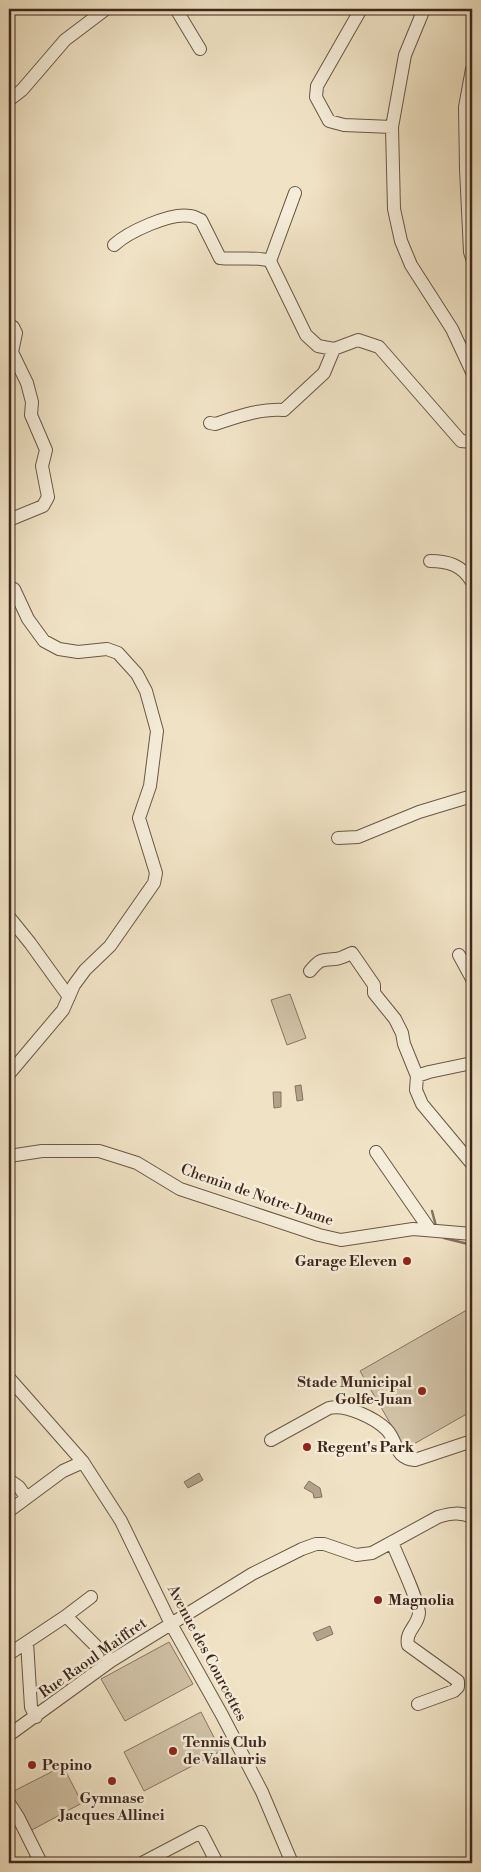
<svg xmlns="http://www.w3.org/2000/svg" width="481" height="1872" font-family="'Libre Bodoni',serif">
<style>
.green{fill:#d2c3a8;stroke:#887562}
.water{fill:#b4a38c;stroke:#857160}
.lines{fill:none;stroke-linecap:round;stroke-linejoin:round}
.stream{stroke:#857160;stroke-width:2.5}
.minor-casing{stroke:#6b5647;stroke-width:14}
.minor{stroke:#f5edd9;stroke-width:12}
.poi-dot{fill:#8f2418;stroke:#f5edd9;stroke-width:2}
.labels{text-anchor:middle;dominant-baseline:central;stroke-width:5;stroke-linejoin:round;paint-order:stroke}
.street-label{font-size:15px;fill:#3f271d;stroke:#f5edd9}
.poi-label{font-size:15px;font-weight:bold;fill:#3f271d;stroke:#f5edd9;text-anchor:start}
</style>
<rect width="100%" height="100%" fill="#f0e3c5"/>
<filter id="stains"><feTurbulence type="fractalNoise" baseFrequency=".004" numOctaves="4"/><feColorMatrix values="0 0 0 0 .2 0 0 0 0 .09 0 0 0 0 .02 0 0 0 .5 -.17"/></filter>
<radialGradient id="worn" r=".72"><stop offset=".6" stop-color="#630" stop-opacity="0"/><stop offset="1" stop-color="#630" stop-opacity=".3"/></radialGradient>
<path class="green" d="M 290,994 L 306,1038 L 287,1045 L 271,1000 Z
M 472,1307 L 472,1411 L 405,1449 L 360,1371 Z
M 169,1642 L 193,1684 L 125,1721 L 101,1679 Z
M 201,1712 L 221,1751 L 144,1791 L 124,1752 Z
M 63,1766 L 82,1803 L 30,1831 L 10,1793 Z"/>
<path class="water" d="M 301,1085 L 303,1100 L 297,1101 L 295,1086 Z
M 273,1092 L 281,1092 L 281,1107 L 274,1108 Z
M 199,1473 L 203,1480 L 188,1488 L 184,1482 Z
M 309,1481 L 320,1488 L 322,1497 L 314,1498 L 313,1493 L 304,1488 Z
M 330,1626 L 333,1634 L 317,1641 L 313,1633 Z"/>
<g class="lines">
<path class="stream" d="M 432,1211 L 436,1226
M 444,1238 L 472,1245"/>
<defs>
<path id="minor" d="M 176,9 L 200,49
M 361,9 L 317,86 L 316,97 L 329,121 L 344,125 L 392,127
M 424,9 L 405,55 L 392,127 L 394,209 L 401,241 L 411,265 L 452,329 L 472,372
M 472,69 L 465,107 L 466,169 L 470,252 L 472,258
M 9,100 L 22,90 L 65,40 L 106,9
M 295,193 L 270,261 L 306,335 L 318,346 L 334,349 L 358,340 L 379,347 L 461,441 L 472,442
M 114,245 C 128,232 171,212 190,216 C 194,216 198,219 201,220 L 220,258 C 237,260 254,256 270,261
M 210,423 L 215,424 C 237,417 261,408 284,410 L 324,373 L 334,349
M 9,520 L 43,506 L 48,497 L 42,466 L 46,450 L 31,415 L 32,402 L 27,383 L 12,352 L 16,333 L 13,327
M 430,561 C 448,561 462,565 472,582
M 9,587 L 14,589 L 28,619 L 44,641 L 59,649 L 78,652 L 107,649 L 118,653 L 137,674 L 146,691 L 157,731 L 150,786 L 139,818 L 156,873 L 154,883 L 110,946 L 85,970 L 74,985 L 63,1010 L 9,1074
M 338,838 L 358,837 L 419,812 L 472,796
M 9,917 L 30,943 L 69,997
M 459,955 L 472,979
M 310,971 C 320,959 321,960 335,959 C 340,959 347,955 352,953 L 374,985 L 374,993 L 395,1019 L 402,1033 L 404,1044 L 417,1076 L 416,1090 L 422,1104 L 472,1164
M 417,1076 L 429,1072 L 472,1063
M 376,1152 L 430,1230
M 9,1156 L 42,1151 L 99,1151 L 115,1156 L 137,1163 L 180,1189 L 319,1235 L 341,1240 L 413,1229 L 472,1234
M 9,1378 L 83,1462 L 121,1521 L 171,1624 L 222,1715 L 262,1792 L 292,1863
M 271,1440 L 329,1408 C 346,1404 375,1418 387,1430 C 398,1442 394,1458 415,1460 L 472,1441
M 9,1480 L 19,1487 L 26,1497
M 9,1511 L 63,1471 L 83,1462
M 392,1542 C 397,1556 419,1601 419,1613 C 418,1626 405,1631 408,1645 L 458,1681 L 458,1687 L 454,1691 L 418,1704
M 66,1616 L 111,1661
M 27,1642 L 31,1707 L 36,1717
M 9,1654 L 66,1616 L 91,1597
M 9,1735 L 111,1661 L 252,1574 L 302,1549 L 316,1544 L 324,1544 L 356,1555 L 372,1553 L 438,1517 C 451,1513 460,1512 472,1517
M 9,1803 L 18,1817 L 41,1863
M 142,1863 L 201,1832 L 217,1863"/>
</defs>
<use href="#minor" class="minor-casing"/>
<use href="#minor" class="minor"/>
</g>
<g class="poi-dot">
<circle cx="407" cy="1261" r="5"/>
<circle cx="422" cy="1391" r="5"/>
<circle cx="307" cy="1447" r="5"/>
<circle cx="378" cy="1600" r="5"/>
<circle cx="173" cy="1751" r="5"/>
<circle cx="32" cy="1765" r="5"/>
<circle cx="112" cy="1781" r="5"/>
</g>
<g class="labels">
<g class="street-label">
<text transform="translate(257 1195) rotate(19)">Chemin de Notre-Dame</text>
<text transform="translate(207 1653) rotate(62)">Avenue des Courcettes</text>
<text transform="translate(93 1658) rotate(-35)">Rue Raoul Maiffret</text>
</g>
<g class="poi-label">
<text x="397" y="1261" text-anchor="end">Garage Eleven</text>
<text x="412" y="1382" text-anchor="end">Stade Municipal<tspan x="412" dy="17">Golfe-Juan</tspan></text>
<text x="317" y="1447">Regent's Park</text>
<text x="388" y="1600">Magnolia</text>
<text x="183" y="1742">Tennis Club<tspan x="183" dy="17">de Vallauris</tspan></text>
<text x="42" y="1765">Pepino</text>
<text x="112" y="1798" text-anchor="middle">Gymnase<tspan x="112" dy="17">Jacques Allinei</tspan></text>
</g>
</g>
<rect width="481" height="1872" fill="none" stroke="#f0e3c5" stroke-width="30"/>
<rect x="10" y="10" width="461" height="1852" fill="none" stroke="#3f271d" stroke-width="2.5"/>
<rect x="15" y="15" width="451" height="1842" fill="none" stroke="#3f271d"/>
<rect width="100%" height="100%" filter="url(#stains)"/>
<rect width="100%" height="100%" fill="url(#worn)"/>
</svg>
